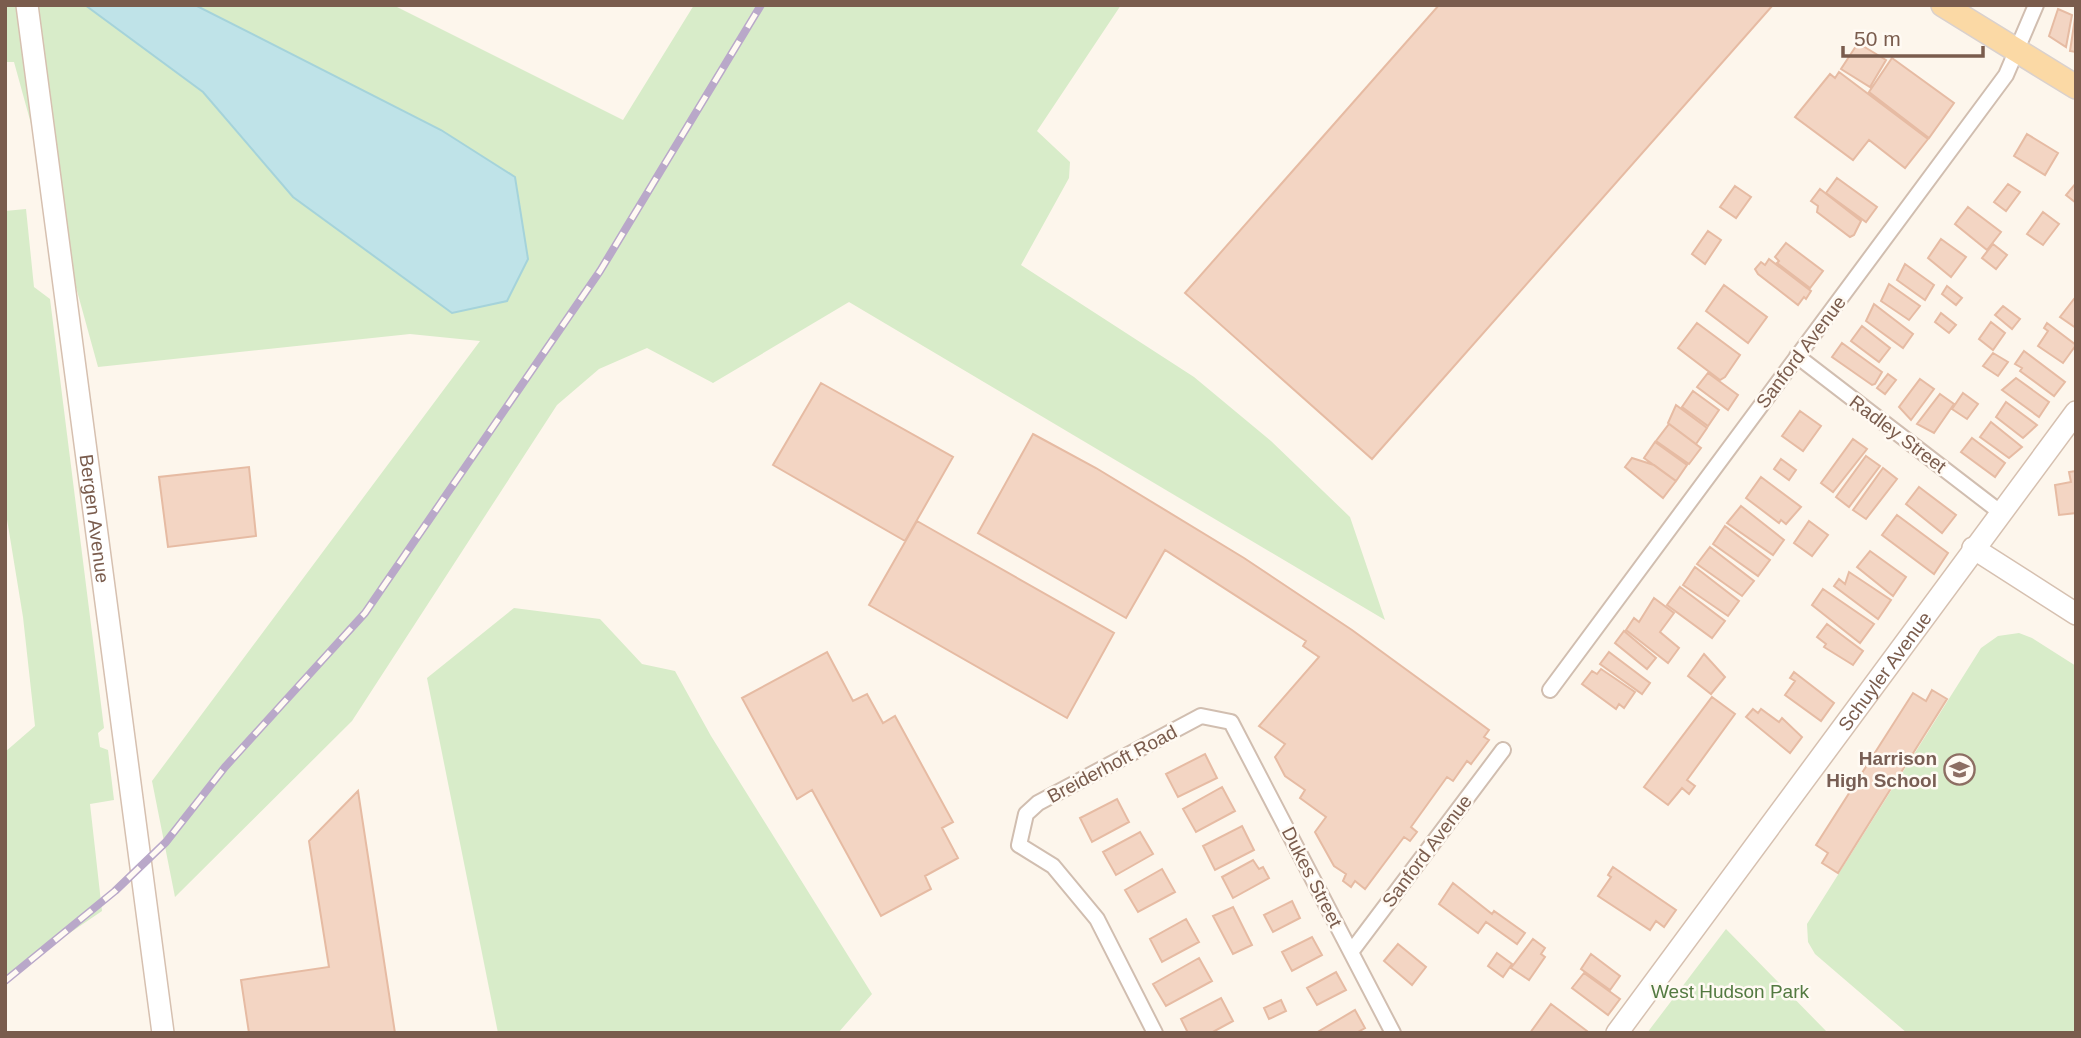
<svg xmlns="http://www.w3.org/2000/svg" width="2081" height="1038" font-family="Arial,sans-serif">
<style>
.green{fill:#d8ecc9}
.water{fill:#bfe3e8;stroke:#a5d3da;stroke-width:2}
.building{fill:#f3d5c3;stroke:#e6bba3;stroke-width:2}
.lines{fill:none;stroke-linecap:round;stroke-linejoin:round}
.street-casing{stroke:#d1beb0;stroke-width:18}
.secondary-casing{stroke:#d6c0b0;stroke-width:24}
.primary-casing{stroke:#dad1cd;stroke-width:26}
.street{stroke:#fff;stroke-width:14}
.secondary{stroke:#fff;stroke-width:21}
.primary{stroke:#fbd9a5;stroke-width:23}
.rail-casing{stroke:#b9a8c9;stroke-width:8}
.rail{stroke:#fffaf3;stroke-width:5;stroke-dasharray:16;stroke-linecap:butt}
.labels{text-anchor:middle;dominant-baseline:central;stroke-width:5;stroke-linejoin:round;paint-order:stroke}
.street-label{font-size:19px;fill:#7a5c4d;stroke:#fffaf3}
.education-label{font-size:19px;font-weight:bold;fill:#785e54;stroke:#fffaf3;text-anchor:end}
.park-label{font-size:19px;fill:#537a41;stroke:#fffaf3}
</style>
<rect width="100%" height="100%" fill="#fdf6ec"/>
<path class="green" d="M 5,5 L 393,5 L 623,120 L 694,5 L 1121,5 L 1037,131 L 1070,162 L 1069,178 L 1021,265 L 1194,377 L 1271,441 L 1350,517 L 1385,620 L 849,302 L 713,383 L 647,348 L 599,369 L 557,405 L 352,721 L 175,897 L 152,781 L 480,341 L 410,334 L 98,367 L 14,62 L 5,62 Z
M 26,209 L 34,287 L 50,299 L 104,728 L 98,733 L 100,747 L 108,750 L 114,800 L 90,804 L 102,911 L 5,977 L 5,752 L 35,726 L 23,617 L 5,507 L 5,211 Z
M 514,608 L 600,619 L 642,664 L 675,671 L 711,736 L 872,994 L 838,1033 L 498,1033 L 427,678 Z
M 2019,633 L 2032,638 L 2076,666 L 2076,1033 L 1907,1033 L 1815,954 L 1808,942 L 1807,924 L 1981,648 L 1998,636 Z
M 1726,929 L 1828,1033 L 1647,1033 Z"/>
<path class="water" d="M 85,5 L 195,5 L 441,130 L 515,177 L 528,259 L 507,301 L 452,313 L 293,197 L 203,92 Z"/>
<path class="building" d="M 1439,5 L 1773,5 L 1372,459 L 1185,293 Z
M 2058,9 L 2072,15 L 2066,47 L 2049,36 Z
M 2075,18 L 2076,18 L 2076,52 L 2070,51 Z
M 1858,43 L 1886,60 L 1870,87 L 1841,69 Z
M 1892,58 L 1954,103 L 1929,138 L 1869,92 Z
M 1839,72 L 1928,139 L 1905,168 L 1869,140 L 1853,160 L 1795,117 L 1830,74 L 1835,78 Z
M 2027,134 L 2058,153 L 2045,175 L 2014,156 Z
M 1837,178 L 1877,207 L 1866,222 L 1826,193 Z
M 2076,183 L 2076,203 L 2066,195 Z
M 2008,184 L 2020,192 L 2006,211 L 1994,202 Z
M 1735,186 L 1751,197 L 1736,218 L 1720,207 Z
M 1820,189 L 1861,221 L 1854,235 L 1850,237 L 1817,212 L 1818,206 L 1811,201 Z
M 1968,207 L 2001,232 L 1987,250 L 1955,224 Z
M 2043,212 L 2059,224 L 2043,245 L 2027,234 Z
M 1708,231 L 1721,240 L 1705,264 L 1692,254 Z
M 1941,239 L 1966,257 L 1951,277 L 1928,258 Z
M 1786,243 L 1823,271 L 1810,288 L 1777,263 L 1779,261 L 1775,257 Z
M 1993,244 L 2007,255 L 1996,269 L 1982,258 Z
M 1769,259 L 1811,291 L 1806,299 L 1804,297 L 1798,305 L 1758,274 L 1755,269 L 1761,262 L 1765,265 Z
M 1905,264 L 1934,285 L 1925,300 L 1897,280 Z
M 1889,284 L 1920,306 L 1909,320 L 1881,301 Z
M 1724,285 L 1767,317 L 1748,343 L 1706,311 Z
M 1947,286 L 1962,298 L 1956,305 L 1942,294 Z
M 2074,299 L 2076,300 L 2076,328 L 2060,317 Z
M 1874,304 L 1913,334 L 1903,348 L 1866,321 Z
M 2003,306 L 2020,319 L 2012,329 L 1995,315 Z
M 1941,313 L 1956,325 L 1949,333 L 1935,322 Z
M 1991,322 L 2005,333 L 1993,350 L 1979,339 Z
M 1697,323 L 1740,355 L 1725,377 L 1720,380 L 1678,348 Z
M 2047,323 L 2076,345 L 2063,363 L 2038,346 L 2048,331 L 2044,328 Z
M 1862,326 L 1890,348 L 1879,362 L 1851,341 Z
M 1842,343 L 1882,372 L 1875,384 L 1872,385 L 1832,357 Z
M 2024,351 L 2065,382 L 2054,396 L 2020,371 L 2022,368 L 2015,364 Z
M 1993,353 L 2008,362 L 1998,376 L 1983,366 Z
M 1708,373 L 1738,395 L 1728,410 L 1697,387 Z
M 1888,374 L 1896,380 L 1885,394 L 1877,388 Z
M 2016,378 L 2049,402 L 2039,417 L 2002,390 Z
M 1920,379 L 1934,389 L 1911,420 L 1899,407 Z
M 821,383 L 953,457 L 905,541 L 773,465 Z
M 1693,391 L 1719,410 L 1708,426 L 1682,407 Z
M 1963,393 L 1978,404 L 1967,419 L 1952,409 Z
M 1940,394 L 1954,404 L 1934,433 L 1917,424 Z
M 2006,402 L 2037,425 L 2023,438 L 1996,417 Z
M 1676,405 L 1707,428 L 1696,444 L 1668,423 Z
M 1800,411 L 1821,426 L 1803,451 L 1782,436 Z
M 1991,422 L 2022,447 L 2009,458 L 1980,437 Z
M 1669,424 L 1701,448 L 1689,464 L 1656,441 Z
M 1033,434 L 1096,468 L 1244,558 L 1352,630 L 1489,730 L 1484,737 L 1489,740 L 1471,764 L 1467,761 L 1453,781 L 1447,777 L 1411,827 L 1417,832 L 1410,841 L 1404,837 L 1365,889 L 1355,881 L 1351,887 L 1343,881 L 1346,874 L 1334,866 L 1315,832 L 1326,817 L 1300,798 L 1305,790 L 1285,776 L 1275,757 L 1285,744 L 1259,726 L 1319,657 L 1303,646 L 1306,641 L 1165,550 L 1126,618 L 978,533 Z
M 1972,438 L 2005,463 L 1995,477 L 1961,452 Z
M 1853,439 L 1867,449 L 1833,492 L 1821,483 Z
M 1655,442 L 1687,465 L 1676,481 L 1644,458 Z
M 1866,456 L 1880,466 L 1849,507 L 1836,497 Z
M 1632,458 L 1654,465 L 1676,481 L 1663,498 L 1625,467 Z
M 1781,459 L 1796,470 L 1789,480 L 1774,469 Z
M 249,467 L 256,536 L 168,547 L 159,477 Z
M 1883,468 L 1897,479 L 1866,519 L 1853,510 Z
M 2076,471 L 2076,513 L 2059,515 L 2055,485 L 2071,482 L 2069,472 Z
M 1761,477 L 1801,507 L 1786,524 L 1781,520 L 1779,523 L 1746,498 Z
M 1919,487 L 1956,515 L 1942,533 L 1906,504 Z
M 1741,506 L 1784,540 L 1773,555 L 1727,523 Z
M 1897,515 L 1948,553 L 1934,574 L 1882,535 Z
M 917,521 L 1114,633 L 1067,718 L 869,605 Z
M 1809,521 L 1828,535 L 1812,556 L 1794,543 Z
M 1725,526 L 1770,560 L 1758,576 L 1713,544 Z
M 1710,547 L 1754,581 L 1742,596 L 1697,564 Z
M 1870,551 L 1906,577 L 1893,596 L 1857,567 Z
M 1695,567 L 1739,601 L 1728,616 L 1683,585 Z
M 1849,572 L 1891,600 L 1878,619 L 1834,586 L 1839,579 L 1845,584 Z
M 1680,587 L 1725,621 L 1712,638 L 1667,605 Z
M 1823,589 L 1874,624 L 1860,643 L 1812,605 Z
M 1654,598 L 1674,613 L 1660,632 L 1679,648 L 1668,663 L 1626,630 L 1634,618 L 1639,622 Z
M 1827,624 L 1863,651 L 1853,665 L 1824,647 L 1826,644 L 1817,637 Z
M 1624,631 L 1656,658 L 1647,669 L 1615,643 Z
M 827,652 L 853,701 L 867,694 L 883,723 L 895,716 L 953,822 L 942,828 L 958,858 L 925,876 L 931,889 L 881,916 L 812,790 L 797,799 L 742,698 Z
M 1609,652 L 1650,683 L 1642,694 L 1600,664 Z
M 1704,654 L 1725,677 L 1711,694 L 1688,676 Z
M 1601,669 L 1635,692 L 1624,708 L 1619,704 L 1616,709 L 1582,684 L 1592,671 L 1597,674 Z
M 1794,672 L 1834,703 L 1821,721 L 1785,695 L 1795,681 L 1790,678 Z
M 1932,690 L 1947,699 L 1838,873 L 1822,863 L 1828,853 L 1816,845 L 1913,693 L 1926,701 Z
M 1712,697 L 1735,714 L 1687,780 L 1695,786 L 1689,794 L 1682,788 L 1668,805 L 1644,787 Z
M 1753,709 L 1758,713 L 1761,709 L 1779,722 L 1782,718 L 1802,737 L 1790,753 L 1746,717 Z
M 1205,754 L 1217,778 L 1178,797 L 1166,774 Z
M 1222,787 L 1235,811 L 1196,832 L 1183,809 Z
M 358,791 L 395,1033 L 249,1033 L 241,980 L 329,967 L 309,841 Z
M 1117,799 L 1129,822 L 1092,842 L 1080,818 Z
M 1242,826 L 1254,850 L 1215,870 L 1203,846 Z
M 1140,832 L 1153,854 L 1116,875 L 1103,852 Z
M 1253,860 L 1259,869 L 1263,867 L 1269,878 L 1233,898 L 1222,877 Z
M 1613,867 L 1676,910 L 1664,927 L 1656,921 L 1650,930 L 1598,896 L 1611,877 L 1608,875 Z
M 1162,869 L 1175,892 L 1138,912 L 1125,890 Z
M 1453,883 L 1492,914 L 1494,911 L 1525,933 L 1517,944 L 1486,922 L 1478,933 L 1439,904 Z
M 1292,901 L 1300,918 L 1273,932 L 1264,915 Z
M 1233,907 L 1252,945 L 1233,954 L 1213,916 Z
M 1186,919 L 1199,942 L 1162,962 L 1150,939 Z
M 1312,937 L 1322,955 L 1292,971 L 1282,952 Z
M 1533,939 L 1545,948 L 1541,954 L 1545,957 L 1529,980 L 1511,968 Z
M 1398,944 L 1426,967 L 1412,985 L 1384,961 Z
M 1497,953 L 1512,964 L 1503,977 L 1488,966 Z
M 1591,954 L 1620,976 L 1610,990 L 1581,969 Z
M 1199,958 L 1212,981 L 1166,1006 L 1153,984 Z
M 1336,972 L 1346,990 L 1317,1005 L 1307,988 Z
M 1584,973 L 1620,999 L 1608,1015 L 1572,988 Z
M 1221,998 L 1233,1021 L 1211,1033 L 1188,1033 L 1181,1019 Z
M 1281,1000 L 1286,1011 L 1269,1019 L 1264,1008 Z
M 1551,1004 L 1587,1031 L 1586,1033 L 1530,1033 Z
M 1355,1010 L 1365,1028 L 1356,1033 L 1316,1033 Z"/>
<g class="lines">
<defs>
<path id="street" d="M 1797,356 L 2000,512
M 1550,690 L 2006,75 L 2036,5
M 1351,952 L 1503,750
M 1155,1033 L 1097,919 L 1053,866 L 1019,845 L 1026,814 L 1038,803 L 1201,716 L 1231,722 L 1393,1033"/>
<g id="secondary">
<path id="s1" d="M 27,5 L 163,1033"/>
<path d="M 1973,548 L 2076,614"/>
<path id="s2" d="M 1617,1033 L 2076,412"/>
</g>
<path id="primary" d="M 1943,5 L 2076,87"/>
</defs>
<use href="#street" class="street-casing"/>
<use href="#secondary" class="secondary-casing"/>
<use href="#primary" class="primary-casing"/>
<use href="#street" class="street"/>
<use href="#secondary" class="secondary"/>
<use href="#primary" class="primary"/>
<defs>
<path id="rail" d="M 5,981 L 115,891 L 166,842 L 225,767 L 365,613 L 600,271 L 761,5"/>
</defs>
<use href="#rail" class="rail-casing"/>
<use href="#rail" class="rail"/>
</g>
<defs>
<symbol id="school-ring" viewBox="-11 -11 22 22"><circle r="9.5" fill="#fffaf3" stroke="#8d6e63" stroke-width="1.5"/><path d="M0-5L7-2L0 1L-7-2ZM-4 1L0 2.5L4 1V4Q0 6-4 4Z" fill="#8d6e63"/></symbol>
</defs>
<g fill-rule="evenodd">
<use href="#school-ring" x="1942" y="752" width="35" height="35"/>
</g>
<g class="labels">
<g class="street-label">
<text transform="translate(1801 352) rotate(-53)">Sanford Avenue</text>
<text transform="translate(1898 434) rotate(37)">Radley Street</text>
<text stroke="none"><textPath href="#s1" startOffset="518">Bergen Avenue</textPath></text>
<text stroke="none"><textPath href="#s2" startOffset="450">Schuyler Avenue</textPath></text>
<text transform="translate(1112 764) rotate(-28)">Breiderhoft Road</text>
<text transform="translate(1427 851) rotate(-53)">Sanford Avenue</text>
<text transform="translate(1312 877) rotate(63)">Dukes Street</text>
</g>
<g class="education-label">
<text x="1937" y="758">Harrison<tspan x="1937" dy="22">High School</tspan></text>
</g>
<g class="park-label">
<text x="1730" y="991">West Hudson Park</text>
</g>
</g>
<rect width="2081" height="1038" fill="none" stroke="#7a5c4d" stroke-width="14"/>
<path d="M1843 46v10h140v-10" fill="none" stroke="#7a5c4d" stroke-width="3.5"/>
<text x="1854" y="46" font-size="21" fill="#7a5c4d" stroke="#fffaf3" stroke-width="5" paint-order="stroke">50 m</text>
</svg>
